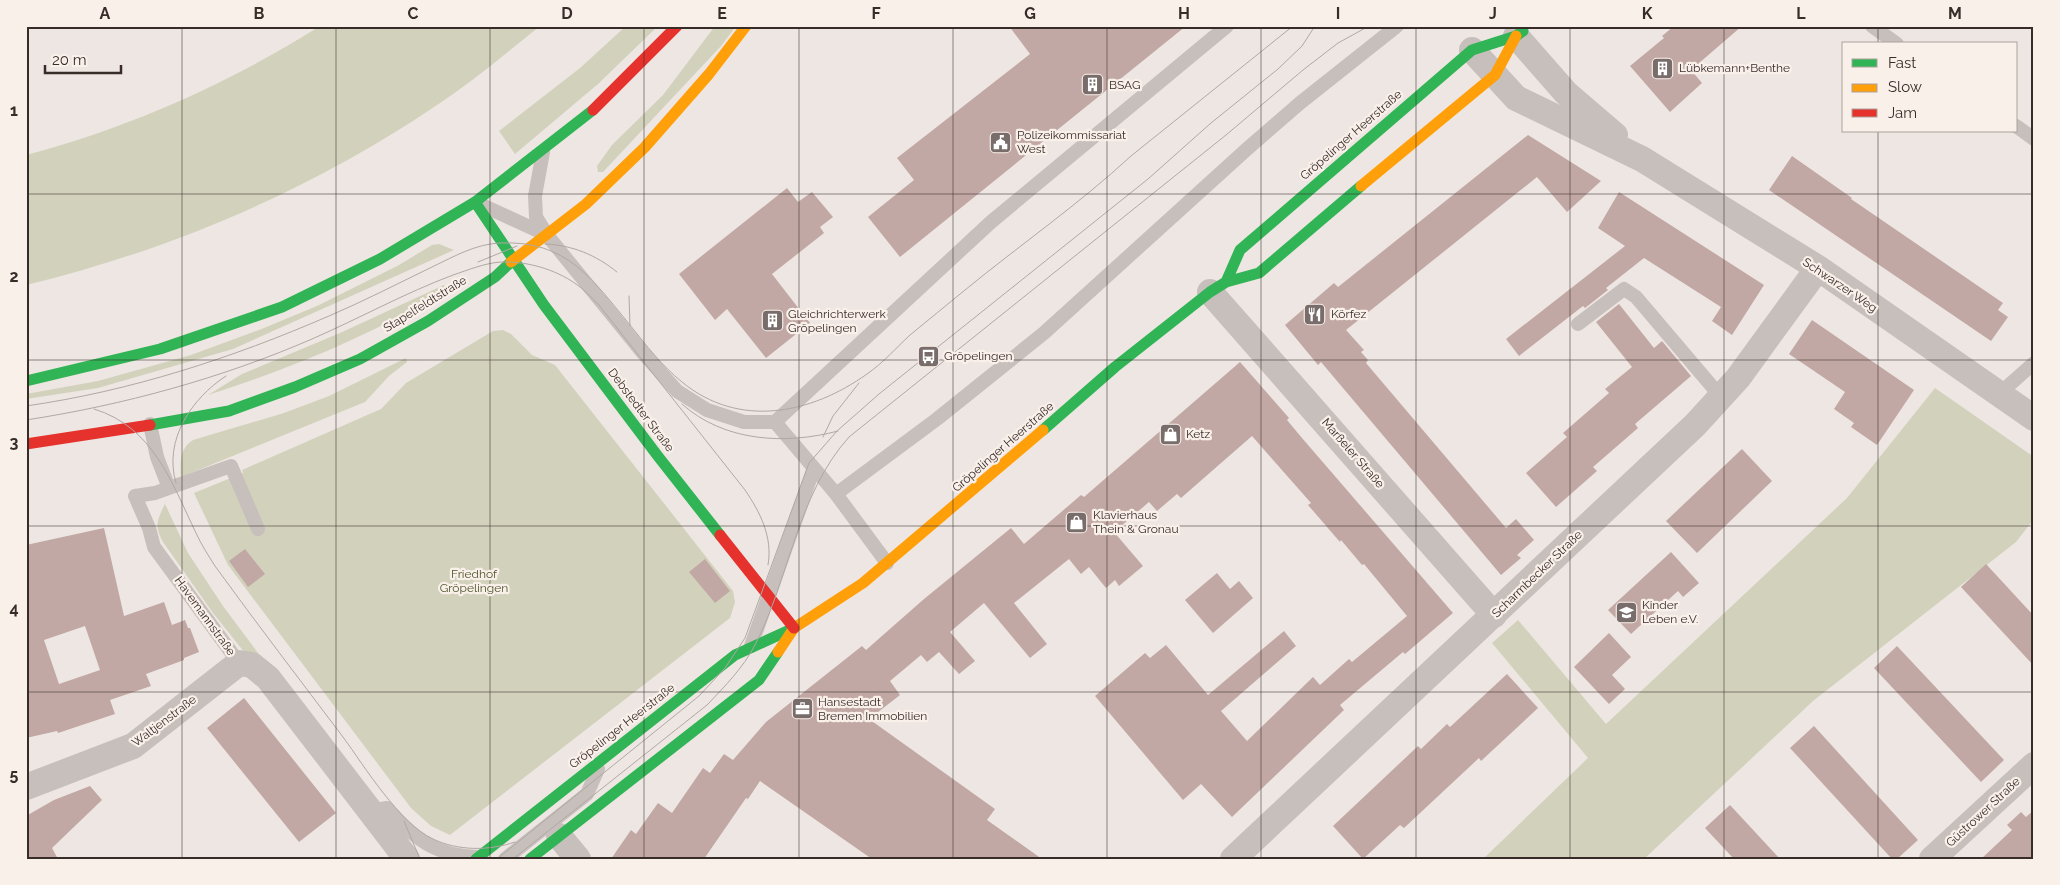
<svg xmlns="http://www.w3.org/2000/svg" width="2060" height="885" font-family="Raleway,sans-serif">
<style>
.green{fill:#d2d2bc}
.building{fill:#c1a8a4;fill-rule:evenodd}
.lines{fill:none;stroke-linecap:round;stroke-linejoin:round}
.lane{stroke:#c7bfbb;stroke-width:14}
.street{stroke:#c7bfbb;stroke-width:26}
.fast{stroke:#30b455;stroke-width:11}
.slow{stroke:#ff9f0a;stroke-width:11}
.jam{stroke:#e5322d;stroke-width:11}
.tram{stroke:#afa8a5;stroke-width:1}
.grid{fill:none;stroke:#382c29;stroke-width:1;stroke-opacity:0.55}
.labels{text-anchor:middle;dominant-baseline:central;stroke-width:4.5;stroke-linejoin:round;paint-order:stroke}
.poi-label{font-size:12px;fill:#382c29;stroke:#faf0ea;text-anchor:start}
.street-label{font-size:12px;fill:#382c29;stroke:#faf0ea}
.park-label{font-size:12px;fill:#4d562d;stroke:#faf0ea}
.neatline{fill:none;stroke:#382c29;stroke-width:2}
.grid-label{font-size:16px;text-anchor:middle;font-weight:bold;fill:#382c29}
</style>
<rect width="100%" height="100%" fill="#eee6e2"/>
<path class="green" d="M 320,26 L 540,26 C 505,54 471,83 434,107 C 311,190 171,250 26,285 L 26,155 C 129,128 230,83 320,26 Z
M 626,26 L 658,26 L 598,84 L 515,154 L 499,131 L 580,68 Z
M 715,26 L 736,26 L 721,46 L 603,172 L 598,172 L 597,166 L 612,145 L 663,95 Z
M 439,244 L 454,250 L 233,349 L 98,388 L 26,399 L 26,394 L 98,381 L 191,355 L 259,330 L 317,306 L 399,265 L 432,245 Z
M 444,285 L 446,289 C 372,336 291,368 208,395 L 242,374 L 340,333 Z
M 503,330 L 511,334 L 532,355 L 555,365 L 733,591 L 735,602 L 730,618 L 450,835 L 431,826 L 411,808 L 228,565 L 194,493 L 243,473 L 242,470 L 381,409 L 406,383 L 493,331 Z
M 406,358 L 407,362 L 389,376 L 365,402 L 181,477 C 180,462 180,448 193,440 L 284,413 L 329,396 Z
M 1935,388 L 2034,457 L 2034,519 L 2016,542 L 1813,701 L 1644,859 L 1483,859 L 1588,758 L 1492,643 L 1518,620 L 1606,724 L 1847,498 Z
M 165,504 L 188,553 L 223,606 L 261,657 L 245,653 L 213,613 L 163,542 C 154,526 157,520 165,504 Z"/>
<path class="building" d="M 1009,26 L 1186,26 L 900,257 L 868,217 L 914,180 L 897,158 L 1030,54 Z
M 1674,26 L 1742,26 L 1691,70 L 1702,83 L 1670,112 L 1630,66 L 1664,38 L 1662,36 Z
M 1528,135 L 1601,181 L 1567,212 L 1537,177 L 1346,330 L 1364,350 L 1361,352 L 1368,360 L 1366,363 L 1506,528 L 1516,519 L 1534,540 L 1517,555 L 1521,558 L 1501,575 L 1321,362 L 1318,365 L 1285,325 L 1334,283 L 1338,287 Z
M 1792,156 L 1852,198 L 1851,199 L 2003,303 L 1998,310 L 2008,317 L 1991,341 L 1769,190 Z
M 787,188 L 798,202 L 812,192 L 833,217 L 820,227 L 824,233 L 772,274 L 810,323 L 766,358 L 727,309 L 715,320 L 679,274 Z
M 1619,192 L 1764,285 L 1732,335 L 1712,321 L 1721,307 L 1644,258 L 1606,288 L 1608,290 L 1585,308 L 1583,306 L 1519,356 L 1506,339 L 1625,246 L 1598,228 Z
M 1619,304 L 1654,348 L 1662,341 L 1691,376 L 1635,424 L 1638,428 L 1593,467 L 1597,471 L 1556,507 L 1526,473 L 1567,437 L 1563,433 L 1609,393 L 1605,389 L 1632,367 L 1596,322 Z
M 1812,320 L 1914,390 L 1877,445 L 1851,427 L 1854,423 L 1834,409 L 1845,392 L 1789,354 Z
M 1240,362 L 1289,418 L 1287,420 L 1302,438 L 1453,613 L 1405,654 L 1403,652 L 1340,705 L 1344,710 L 1232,817 L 1201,784 L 1183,800 L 1095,696 L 1145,653 L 1150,658 L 1166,645 L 1208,695 L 1284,631 L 1296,646 L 1221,711 L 1247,741 L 1313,677 L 1320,685 L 1349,659 L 1352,662 L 1407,616 L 1364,564 L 1362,565 L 1341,540 L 1340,542 L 1308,505 L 1311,503 L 1252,436 L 1181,498 L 1177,494 L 1157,511 L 1149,502 L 1114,532 L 1143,566 L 1119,586 L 1115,580 L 1106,588 L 1089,567 L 1081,574 L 1069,559 L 1014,603 L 1047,644 L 1030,658 L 984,603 L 950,632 L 975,661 L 959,674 L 939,652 L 927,662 L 921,655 L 890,681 L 900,695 L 869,719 L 995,809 L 987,820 L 1042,859 L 872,859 L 760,781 L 748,799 L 746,798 L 704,859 L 611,859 L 631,830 L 636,834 L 658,803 L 672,813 L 703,768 L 710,773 L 724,754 L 733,760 L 766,722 L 862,646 L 866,650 L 924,599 L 1011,528 L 1024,544 L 1081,495 L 1084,497 Z
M 1742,449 L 1772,481 L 1697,553 L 1666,521 Z
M 104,528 L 124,616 L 164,602 L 172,625 L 185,620 L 188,628 L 190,628 L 199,652 L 184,658 L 184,660 L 146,674 L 151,686 L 110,700 L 115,714 L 58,733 L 57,731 L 26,738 L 26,545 ZM 85,626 L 100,670 L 59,684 L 44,640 Z
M 245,549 L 265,574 L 248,587 L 229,561 Z
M 1671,552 L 1699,583 L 1683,597 L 1678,591 L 1631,634 L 1608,610 Z
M 705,559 L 730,591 L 715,603 L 689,572 Z
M 1986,564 L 2034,616 L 2034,666 L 1961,587 Z
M 1217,573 L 1230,589 L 1239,581 L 1253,598 L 1213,633 L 1185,600 Z
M 1609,633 L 1631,657 L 1612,675 L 1625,689 L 1609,704 L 1574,667 Z
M 1897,646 L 2004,760 L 1981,782 L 1874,668 Z
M 1507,674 L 1538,708 L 1481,761 L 1479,758 L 1404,828 L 1400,825 L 1363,859 L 1333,826 L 1418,746 L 1421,749 L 1447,724 L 1450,727 Z
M 244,698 L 336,813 L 299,842 L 207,728 Z
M 1814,726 L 1918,840 L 1897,859 L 1892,859 L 1790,748 Z
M 90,786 L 102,800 L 52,848 L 58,859 L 26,859 L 26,816 L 54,800 Z
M 1730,805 L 1780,859 L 1734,859 L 1705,828 Z
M 2034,810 L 2034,859 L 1981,859 L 2012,830 L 2007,825 L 2021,812 L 2026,817 Z"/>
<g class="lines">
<path class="lane" d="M 1872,26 L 1897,44
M 2016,126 L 2034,139
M 543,152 L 535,196 L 536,217 L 547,235 L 643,353 L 677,391 L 707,410 L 744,422 L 775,422 L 991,222 L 1227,26
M 482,205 L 547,235
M 1578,324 L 1624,289 L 1636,297 L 1721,397
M 1999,394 L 2034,363
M 775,422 L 836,494 L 887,563
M 150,424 L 157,457 L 169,488
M 836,494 L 937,419 L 1044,333 L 1247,149 L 1300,103 L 1397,26
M 751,646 L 814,468
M 239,663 L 154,547 L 149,528 L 135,496 L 155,493 L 231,466 L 258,529
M 371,811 L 387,808 C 414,839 436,856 478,857
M 505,859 L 587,794 L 598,769"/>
<path class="street" d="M 1516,36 L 1566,93 L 1615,135
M 1472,50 L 1516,98 L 1642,159 L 1818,268 L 2034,418
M 1210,292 L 1494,615
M 26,787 L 133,746 L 239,663 L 252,665 L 268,678 L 407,859
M 559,836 L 578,859
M 1233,859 L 1695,425 L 1738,378 L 1818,268
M 1932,859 L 2034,765"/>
<path class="fast" d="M 475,202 L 544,305 L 657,455 L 720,535
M 1226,282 L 1240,250 L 1472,50 L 1516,36 L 1523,31
M 26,381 L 160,349 L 282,307 L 380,259 L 475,202 L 593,110
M 150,425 L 229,411 L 295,387 L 360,359 L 428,321 L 495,277 L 511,262
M 1043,430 L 1115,367 L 1210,292 L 1226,282 L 1259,273 L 1361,186
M 476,859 L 735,655 L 794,628
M 530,859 L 759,680 L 778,652"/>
<path class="slow" d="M 1361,186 L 1495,75 L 1516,36
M 511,262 L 586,204 L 645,147 L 709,74 L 746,26
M 778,652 L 794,628 L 863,583 L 1043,430"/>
<path class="jam" d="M 593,110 L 677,26
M 26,444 L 150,425
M 720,535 L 794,628"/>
<path class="tram" d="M 545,244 C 572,245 596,255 617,272
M 478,262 L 517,246
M 629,296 L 630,326
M 682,404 C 724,442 786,445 838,431
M 26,406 C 131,391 232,358 329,316 C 364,301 399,283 434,266 C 455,256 476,244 500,243 C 567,240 592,279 630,325 C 646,345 662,366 682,382 C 739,429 811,414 867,374 C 883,363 896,348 910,335 C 928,320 947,305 965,290 C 1020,245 1079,204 1131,156 L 1293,26
M 94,409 C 153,427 171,481 196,533 C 201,544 208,555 215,566 C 257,624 300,680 343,737 C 365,767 399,823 433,839 C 458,851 489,851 515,842
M 26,420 C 124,405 222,378 312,339 C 360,318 405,293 453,275 C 468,270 485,263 501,262 C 526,261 555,269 576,284 C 584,289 591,298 598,304 L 745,490 C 760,512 773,537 768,565
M 823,437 L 833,416 L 859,383
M 176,483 C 163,440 192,398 226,376
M 404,821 L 420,859
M 497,859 L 699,696 L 725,668 L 745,638 L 809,463 L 837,431 L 879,394 L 1148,179 L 1211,123 L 1278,69 L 1302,46 L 1315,26
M 513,859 L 707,705 C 725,686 743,668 755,645 C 790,577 797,495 849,437 L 1226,135 L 1303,70 L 1338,43 L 1369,26"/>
</g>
<path class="grid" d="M 182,26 L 182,859M 336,26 L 336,859M 490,26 L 490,859M 644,26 L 644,859M 799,26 L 799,859M 953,26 L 953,859M 1107,26 L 1107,859M 1261,26 L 1261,859M 1416,26 L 1416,859M 1570,26 L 1570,859M 1724,26 L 1724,859M 1878,26 L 1878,44M 1878,131 L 1878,859M 26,194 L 2034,194M 26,360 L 2034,360M 26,526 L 2034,526M 26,692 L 2034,692"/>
<defs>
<symbol id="building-square" viewBox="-11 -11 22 22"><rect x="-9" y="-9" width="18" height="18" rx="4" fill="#786d6a" stroke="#faf0ea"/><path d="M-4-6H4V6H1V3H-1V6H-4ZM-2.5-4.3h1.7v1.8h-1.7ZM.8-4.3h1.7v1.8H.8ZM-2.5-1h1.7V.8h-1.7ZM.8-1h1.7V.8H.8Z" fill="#fff"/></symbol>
<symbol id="civic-square" viewBox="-11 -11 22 22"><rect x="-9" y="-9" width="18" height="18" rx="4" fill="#786d6a" stroke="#faf0ea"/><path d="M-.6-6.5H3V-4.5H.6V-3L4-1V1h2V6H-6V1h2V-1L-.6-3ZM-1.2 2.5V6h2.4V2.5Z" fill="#fff"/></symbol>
<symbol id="restaurant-square" viewBox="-11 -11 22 22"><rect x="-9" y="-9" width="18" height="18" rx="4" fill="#786d6a" stroke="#faf0ea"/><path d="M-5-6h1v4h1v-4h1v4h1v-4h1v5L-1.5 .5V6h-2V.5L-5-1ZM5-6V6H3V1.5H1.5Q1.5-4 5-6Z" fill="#fff"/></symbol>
<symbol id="bus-square" viewBox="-11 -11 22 22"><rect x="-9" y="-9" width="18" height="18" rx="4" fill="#786d6a" stroke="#faf0ea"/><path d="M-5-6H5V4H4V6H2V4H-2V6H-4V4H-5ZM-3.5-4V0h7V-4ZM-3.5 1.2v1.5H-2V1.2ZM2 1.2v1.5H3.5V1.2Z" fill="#fff"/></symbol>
<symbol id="shop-square" viewBox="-11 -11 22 22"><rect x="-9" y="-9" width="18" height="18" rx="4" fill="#786d6a" stroke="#faf0ea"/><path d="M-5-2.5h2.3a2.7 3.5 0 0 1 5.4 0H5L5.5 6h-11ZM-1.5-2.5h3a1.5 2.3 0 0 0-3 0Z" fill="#fff"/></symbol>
<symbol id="school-square" viewBox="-11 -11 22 22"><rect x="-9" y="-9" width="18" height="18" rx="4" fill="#786d6a" stroke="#faf0ea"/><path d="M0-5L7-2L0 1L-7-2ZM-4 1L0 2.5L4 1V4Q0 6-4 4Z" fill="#fff"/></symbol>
<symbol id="office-square" viewBox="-11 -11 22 22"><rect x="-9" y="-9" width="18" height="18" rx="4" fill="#786d6a" stroke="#faf0ea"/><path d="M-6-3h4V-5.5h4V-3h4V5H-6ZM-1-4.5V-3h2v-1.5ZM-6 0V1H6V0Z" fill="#fff"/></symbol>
</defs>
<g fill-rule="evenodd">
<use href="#building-square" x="1650" y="56" width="25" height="25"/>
<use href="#building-square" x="1080" y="72" width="25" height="25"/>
<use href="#civic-square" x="988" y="130" width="25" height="25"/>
<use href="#restaurant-square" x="1302" y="302" width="25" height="25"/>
<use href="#building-square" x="760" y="308" width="25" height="25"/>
<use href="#bus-square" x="916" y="344" width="25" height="25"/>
<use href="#shop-square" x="1158" y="422" width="25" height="25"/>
<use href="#shop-square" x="1064" y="510" width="25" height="25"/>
<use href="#school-square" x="1614" y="600" width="25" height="25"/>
<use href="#office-square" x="790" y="696" width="25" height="25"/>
</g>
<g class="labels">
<g class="poi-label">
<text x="1679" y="68">Lübkemann+Benthe</text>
<text x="1109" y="85">BSAG</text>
<text x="1017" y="135">Polizeikommissariat<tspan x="1017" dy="14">West</tspan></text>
<text x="788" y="314">Gleichrichterwerk<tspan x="788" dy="14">Gröpelingen</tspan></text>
<text x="1331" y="314">Körfez</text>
<text x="944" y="356">Gröpelingen</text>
<text x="1186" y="434">Ketz</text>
<text x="1093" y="515">Klavierhaus<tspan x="1093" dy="14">Thein &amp; Gronau</tspan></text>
<text x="1642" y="605">Kinder<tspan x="1642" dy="14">Leben e.V.</tspan></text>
<text x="818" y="702">Hansestadt<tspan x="818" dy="14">Bremen Immobilien</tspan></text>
</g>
<g class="street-label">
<text transform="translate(1351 135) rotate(-41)">Gröpelinger Heerstraße</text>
<text transform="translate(1840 285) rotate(34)">Schwarzer Weg</text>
<text transform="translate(425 304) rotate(-32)">Stapelfeldtstraße</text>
<text transform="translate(641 410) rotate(53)">Debstedter Straße</text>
<text transform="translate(1003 447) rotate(-41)">Gröpelinger Heerstraße</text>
<text transform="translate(1353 453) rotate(49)">Marßeler Straße</text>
<text transform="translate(1537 574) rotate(-44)">Scharmbecker Straße</text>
<text transform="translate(205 616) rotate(54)">Havemannstraße</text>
<text transform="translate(164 721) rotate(-37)">Waltjenstraße</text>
<text transform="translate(622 726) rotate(-38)">Gröpelinger Heerstraße</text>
<text transform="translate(1983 812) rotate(-43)">Güstrower Straße</text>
</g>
<g class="park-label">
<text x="474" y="574">Friedhof<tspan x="474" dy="14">Gröpelingen</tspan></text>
</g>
</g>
<rect width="2060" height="885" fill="none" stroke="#faf0ea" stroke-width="55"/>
<rect x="1842" y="42" width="175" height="90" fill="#faf0ea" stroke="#aca29d"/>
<rect x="1852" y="59" width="25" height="8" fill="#30b455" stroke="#aca29d"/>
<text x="1888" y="68" font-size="15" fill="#382c29">Fast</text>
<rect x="1852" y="84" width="25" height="8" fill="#ff9f0a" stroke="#aca29d"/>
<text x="1888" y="92" font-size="15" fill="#382c29">Slow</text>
<rect x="1852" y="109" width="25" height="8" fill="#e5322d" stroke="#aca29d"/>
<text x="1888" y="118" font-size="15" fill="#382c29">Jam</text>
<path d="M45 65v8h76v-8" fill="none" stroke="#382c29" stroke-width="2.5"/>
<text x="52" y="65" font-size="15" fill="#382c29" stroke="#faf0ea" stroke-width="4" paint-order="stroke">20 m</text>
<rect x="28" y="28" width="2004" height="830" class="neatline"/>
<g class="grid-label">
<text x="105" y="19">A</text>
<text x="259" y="19">B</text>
<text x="413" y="19">C</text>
<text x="567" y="19">D</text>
<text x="722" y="19">E</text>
<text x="876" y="19">F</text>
<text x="1030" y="19">G</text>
<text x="1184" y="19">H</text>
<text x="1338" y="19">I</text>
<text x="1493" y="19">J</text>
<text x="1647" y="19">K</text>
<text x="1801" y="19">L</text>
<text x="1955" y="19">M</text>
<text x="14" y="116">1</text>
<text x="14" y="282">2</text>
<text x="14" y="448">3</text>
<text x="14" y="614">4</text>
<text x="14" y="780">5</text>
</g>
</svg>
